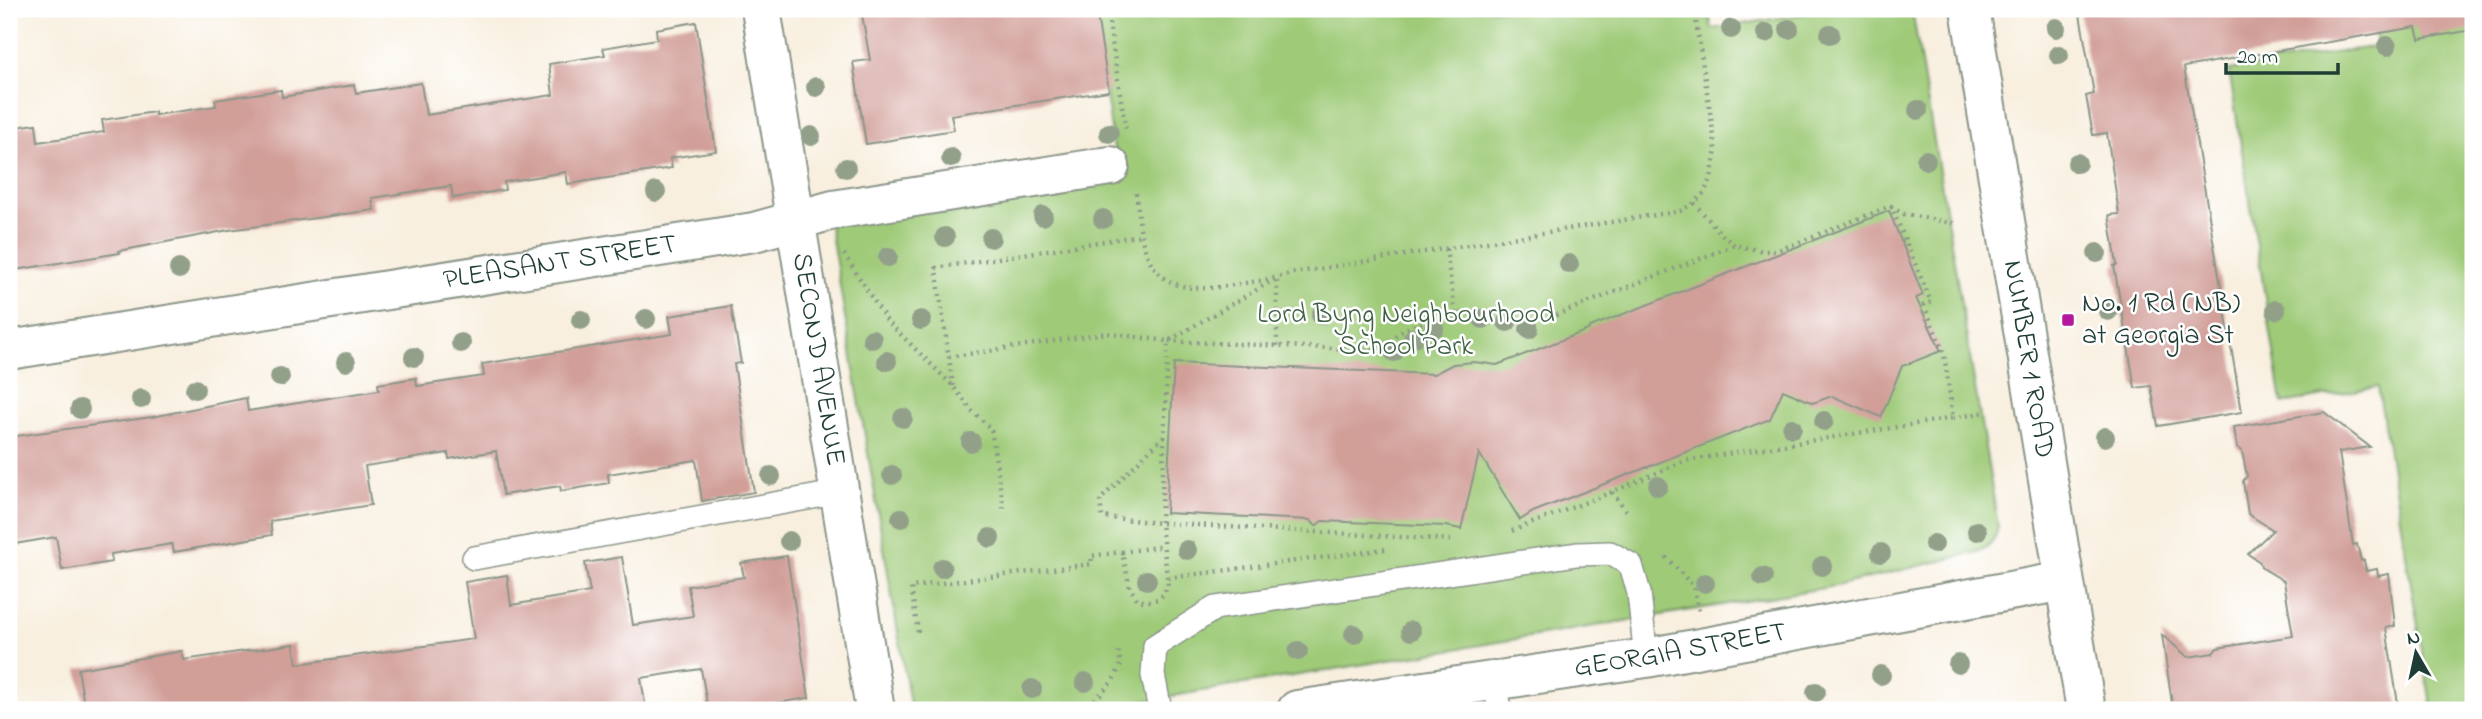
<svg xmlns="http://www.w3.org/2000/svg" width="2482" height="719" font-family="'Indie Flower',sans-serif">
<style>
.green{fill:#9fcb78;stroke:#5f8456;stroke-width:2}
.building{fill:#d19e98}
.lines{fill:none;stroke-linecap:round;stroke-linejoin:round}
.service-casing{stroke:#8c968a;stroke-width:26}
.minor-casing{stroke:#8c968a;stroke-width:42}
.tertiary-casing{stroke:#8c968a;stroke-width:42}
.path{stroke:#8c968a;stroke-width:4.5;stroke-dasharray:2 5;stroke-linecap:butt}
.service{stroke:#fff;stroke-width:23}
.minor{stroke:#fff;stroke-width:38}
.tertiary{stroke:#fff;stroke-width:38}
.tree{fill:#92a08a}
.poi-dot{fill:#b5179e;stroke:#fff;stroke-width:2.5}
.labels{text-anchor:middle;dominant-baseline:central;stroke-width:5;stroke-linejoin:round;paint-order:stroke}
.street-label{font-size:28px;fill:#1f3d34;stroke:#fff}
.poi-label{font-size:28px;fill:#1f3d34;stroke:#fff;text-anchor:start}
.park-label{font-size:28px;fill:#3f6045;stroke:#fff}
</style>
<rect width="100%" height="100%" fill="#fff"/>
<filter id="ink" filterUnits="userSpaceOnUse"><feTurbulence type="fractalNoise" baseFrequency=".0143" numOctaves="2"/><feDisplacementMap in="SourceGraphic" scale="14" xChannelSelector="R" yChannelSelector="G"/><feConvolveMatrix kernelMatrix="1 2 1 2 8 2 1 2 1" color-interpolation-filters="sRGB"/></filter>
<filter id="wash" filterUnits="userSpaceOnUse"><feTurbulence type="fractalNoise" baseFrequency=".00686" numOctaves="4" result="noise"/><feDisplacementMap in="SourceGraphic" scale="28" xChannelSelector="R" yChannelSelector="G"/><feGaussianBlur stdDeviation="1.57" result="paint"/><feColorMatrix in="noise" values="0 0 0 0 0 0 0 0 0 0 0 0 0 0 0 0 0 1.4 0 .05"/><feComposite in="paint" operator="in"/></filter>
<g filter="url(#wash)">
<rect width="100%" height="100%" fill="#f8efdf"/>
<path class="green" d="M 1093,9 L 1708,9 L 1712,29 L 1835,9 L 1912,9 L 1998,525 C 1997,539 1990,547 1977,552 L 1836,586 L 1088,710 L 911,710 L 829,221 L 1118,176 Z
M 2371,9 L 2473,9 L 2473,710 L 2432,710 L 2378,387 L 2282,403 L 2229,70 L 2377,46 Z"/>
<g id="blocks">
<path class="building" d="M 861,9 L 1096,9 L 1109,91 L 951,115 L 954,130 L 866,144 L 853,62 L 870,60 Z
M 2079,9 L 2473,9 L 2473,30 L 2419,39 L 2416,27 L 2184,67 L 2242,412 L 2158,426 L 2151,386 L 2135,388 L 2114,266 L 2117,265 L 2109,215 L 2119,214 L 2107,133 L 2093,135 L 2086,96 L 2094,94 Z
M 696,22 L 716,151 L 670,158 L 672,168 L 568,184 L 566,172 L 504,182 L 505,190 L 453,198 L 451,186 L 372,198 L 374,210 L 229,230 L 119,251 L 120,253 L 9,271 L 9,128 L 36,124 L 38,142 L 104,132 L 102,120 L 155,112 L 155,115 L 216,106 L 215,100 L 281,90 L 282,97 L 354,85 L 356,93 L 421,83 L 426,115 L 553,95 L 549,64 L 605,55 L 603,48 L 657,39 L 656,29 Z
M 1889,211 L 1923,295 L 1916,298 L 1941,351 L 1902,366 L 1881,417 L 1832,396 L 1813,403 L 1783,390 L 1770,419 L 1533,512 L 1520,520 L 1479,453 L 1461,529 L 1446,526 L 1322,521 L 1316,526 L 1310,520 L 1166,513 L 1174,363 L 1434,374 L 1453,364 L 1474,362 L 1497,365 L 1588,330 L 1590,327 Z
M 731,306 L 741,363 L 734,364 L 754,492 L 702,501 L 696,460 L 608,474 L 609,483 L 561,491 L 560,486 L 503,495 L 496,451 L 449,459 L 448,453 L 365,466 L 371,505 L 270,521 L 272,535 L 174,552 L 172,544 L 111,554 L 112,562 L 62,570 L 56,537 L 9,545 L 9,437 L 152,417 L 246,398 L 248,411 L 379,390 L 378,384 L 416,378 L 417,386 L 484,376 L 482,364 L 672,334 L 669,316 Z
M 2324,412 L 2370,447 L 2339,452 L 2353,545 L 2357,544 L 2361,561 L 2364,560 L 2366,571 L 2377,569 L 2378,576 L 2389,574 L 2395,626 L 2386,628 L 2399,710 L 2173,710 L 2162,635 L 2188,657 L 2213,653 L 2217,648 L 2293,636 L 2284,581 L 2261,567 L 2260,562 L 2248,554 L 2273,530 L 2248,514 L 2243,481 L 2247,476 L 2242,451 L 2237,447 L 2234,427 Z
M 787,556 L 809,698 L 731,710 L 708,710 L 701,669 L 641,678 L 646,710 L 85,710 L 78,669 L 182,651 L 184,660 L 294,644 L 297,664 L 474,639 L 465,582 L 507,575 L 511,605 L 590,592 L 585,563 L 622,557 L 633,625 L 693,616 L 688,586 L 744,577 L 741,563 Z"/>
</g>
</g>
<g filter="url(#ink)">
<use href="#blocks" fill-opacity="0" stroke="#8c968a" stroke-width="2"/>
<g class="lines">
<defs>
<path id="service" d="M 474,558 L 841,492
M 1495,681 L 1500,710
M 1160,710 L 1153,675 L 1155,646 L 1215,608 L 1577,554 L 1610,553 L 1631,565 L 1639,593 L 1646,658"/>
<g id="minor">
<path id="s1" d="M 761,9 L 875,710"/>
<path id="s2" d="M 9,350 L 754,232 L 833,210 L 1110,166"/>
<path id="s3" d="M 1297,710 L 1646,658 L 2064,581"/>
</g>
<g id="tertiary">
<path id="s4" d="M 1970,9 L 2086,710"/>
</g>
</defs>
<use href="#service" class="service-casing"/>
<use href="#minor" class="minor-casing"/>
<use href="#tertiary" class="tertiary-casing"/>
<path class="path" d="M 1107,9 L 1126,132
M 1136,193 C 1139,212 1139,235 1146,252 C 1163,296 1202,290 1239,284 C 1258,281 1275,279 1293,273 L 1680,211 L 1694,203 L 1703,194 L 1711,179 L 1716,150 L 1694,9
M 1694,203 L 1723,236 L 1735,245
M 1891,207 L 1904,214 L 1957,224
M 1446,249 L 1455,313
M 844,254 L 887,321 L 953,386 L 972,411 L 991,429 L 1004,512
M 949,357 L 1106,333 L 1168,341 L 1277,278 L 1277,346
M 953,386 L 936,268 L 1142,235
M 1953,418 L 1987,412
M 1164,436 L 1100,500 L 1102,517 L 1161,523 L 1450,540
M 1512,531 L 1612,492
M 1122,552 L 1163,546
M 1666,557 L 1694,587 L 1699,611
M 1168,578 L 1386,549
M 918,632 L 911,587 L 1092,564 L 1091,556 L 1122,552 L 1130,588 L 1137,599 L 1145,602 L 1158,599 L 1163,595 L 1168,585 L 1161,523 L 1168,341 L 1376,350 L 1406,329 L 1443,315 L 1480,311 L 1507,314 L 1538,322 L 1735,245 L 1762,251 L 1776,251 L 1891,206 L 1931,302 L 1924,305 L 1944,353 L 1953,418 L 1684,461 L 1612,492 L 1627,512
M 1085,710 L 1112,682 L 1121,665 L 1118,649"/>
<use href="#service" class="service"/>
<use href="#minor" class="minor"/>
<use href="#tertiary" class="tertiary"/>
</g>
<g class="tree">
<circle cx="2056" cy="28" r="10"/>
<circle cx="1731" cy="29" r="10"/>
<circle cx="1789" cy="29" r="10"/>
<circle cx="1766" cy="33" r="10"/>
<circle cx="1830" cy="34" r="10"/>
<circle cx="2387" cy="46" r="10"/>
<circle cx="2059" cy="55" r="10"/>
<circle cx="816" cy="87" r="10"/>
<circle cx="1918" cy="110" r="10"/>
<circle cx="1109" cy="133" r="10"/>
<circle cx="811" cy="136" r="10"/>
<circle cx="951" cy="158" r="10"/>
<circle cx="1926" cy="160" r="10"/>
<circle cx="2077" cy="163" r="10"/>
<circle cx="846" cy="168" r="10"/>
<circle cx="656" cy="192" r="10"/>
<circle cx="1043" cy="216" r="10"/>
<circle cx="1103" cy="219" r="10"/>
<circle cx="945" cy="237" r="10"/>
<circle cx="991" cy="238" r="10"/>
<circle cx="2097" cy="253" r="10"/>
<circle cx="888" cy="257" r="10"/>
<circle cx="1569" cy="264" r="10"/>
<circle cx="179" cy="269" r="10"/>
<circle cx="2276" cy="310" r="10"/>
<circle cx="2108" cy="311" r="10"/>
<circle cx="1321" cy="315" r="10"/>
<circle cx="646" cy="319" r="10"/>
<circle cx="1483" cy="319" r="10"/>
<circle cx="581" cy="320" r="10"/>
<circle cx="921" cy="320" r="10"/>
<circle cx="1507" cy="322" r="10"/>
<circle cx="1434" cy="328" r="10"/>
<circle cx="1529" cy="329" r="10"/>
<circle cx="1413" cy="338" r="10"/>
<circle cx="872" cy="339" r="10"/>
<circle cx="461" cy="343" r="10"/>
<circle cx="1394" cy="352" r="10"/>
<circle cx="414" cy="357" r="10"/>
<circle cx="887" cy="361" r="10"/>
<circle cx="346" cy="362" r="10"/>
<circle cx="280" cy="377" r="10"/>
<circle cx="195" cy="389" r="10"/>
<circle cx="141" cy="399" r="10"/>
<circle cx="80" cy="409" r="10"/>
<circle cx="903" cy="418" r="10"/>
<circle cx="1824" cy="421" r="10"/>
<circle cx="1792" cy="428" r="10"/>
<circle cx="2105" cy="437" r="10"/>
<circle cx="971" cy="442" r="10"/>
<circle cx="892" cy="475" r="10"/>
<circle cx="771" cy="476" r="10"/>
<circle cx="1658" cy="486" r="10"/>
<circle cx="901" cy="518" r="10"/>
<circle cx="1977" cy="531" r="10"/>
<circle cx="990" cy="538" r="10"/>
<circle cx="789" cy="541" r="10"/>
<circle cx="1934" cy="544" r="10"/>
<circle cx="1187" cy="550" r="10"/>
<circle cx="1881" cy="553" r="10"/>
<circle cx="1822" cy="566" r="10"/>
<circle cx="942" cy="568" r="10"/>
<circle cx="1763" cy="577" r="10"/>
<circle cx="1147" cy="580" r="10"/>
<circle cx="1705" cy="583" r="10"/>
<circle cx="1411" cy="631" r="10"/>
<circle cx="1354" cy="634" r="10"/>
<circle cx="1298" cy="651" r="10"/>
<circle cx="1958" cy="664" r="10"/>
<circle cx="1881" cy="675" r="10"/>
<circle cx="1085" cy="682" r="10"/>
<circle cx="1032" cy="689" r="10"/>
<circle cx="1816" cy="692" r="10"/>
</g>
</g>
<rect class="poi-dot" x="2061" y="313" width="14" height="14" rx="3.5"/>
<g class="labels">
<g class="street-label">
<text stroke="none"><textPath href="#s2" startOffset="558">PLEASANT STREET</textPath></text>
<text stroke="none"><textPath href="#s1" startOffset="355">SECOND AVENUE</textPath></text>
<text stroke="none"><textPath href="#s4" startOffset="355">NUMBER 1 ROAD</textPath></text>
<text stroke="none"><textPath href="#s3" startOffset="388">GEORGIA STREET</textPath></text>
</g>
<g class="poi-label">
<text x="2082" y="304">No. 1 Rd (NB)<tspan x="2082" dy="32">at Georgia St</tspan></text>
</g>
<g class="park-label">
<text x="1406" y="315">Lord Byng Neighbourhood<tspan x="1406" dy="32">School Park</tspan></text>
</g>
</g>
<rect width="2482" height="719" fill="none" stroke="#fff" stroke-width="35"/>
<g transform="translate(2416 653) rotate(351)" stroke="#ffffff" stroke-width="5" paint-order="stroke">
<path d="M0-5L12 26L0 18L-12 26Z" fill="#1f3d34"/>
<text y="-10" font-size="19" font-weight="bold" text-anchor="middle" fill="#1f3d34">N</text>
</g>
<path d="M2226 63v10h112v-10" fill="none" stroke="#1f3d34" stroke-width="3.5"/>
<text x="2237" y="63" font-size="21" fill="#1f3d34" stroke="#ffffff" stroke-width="5" paint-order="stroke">20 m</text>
</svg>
